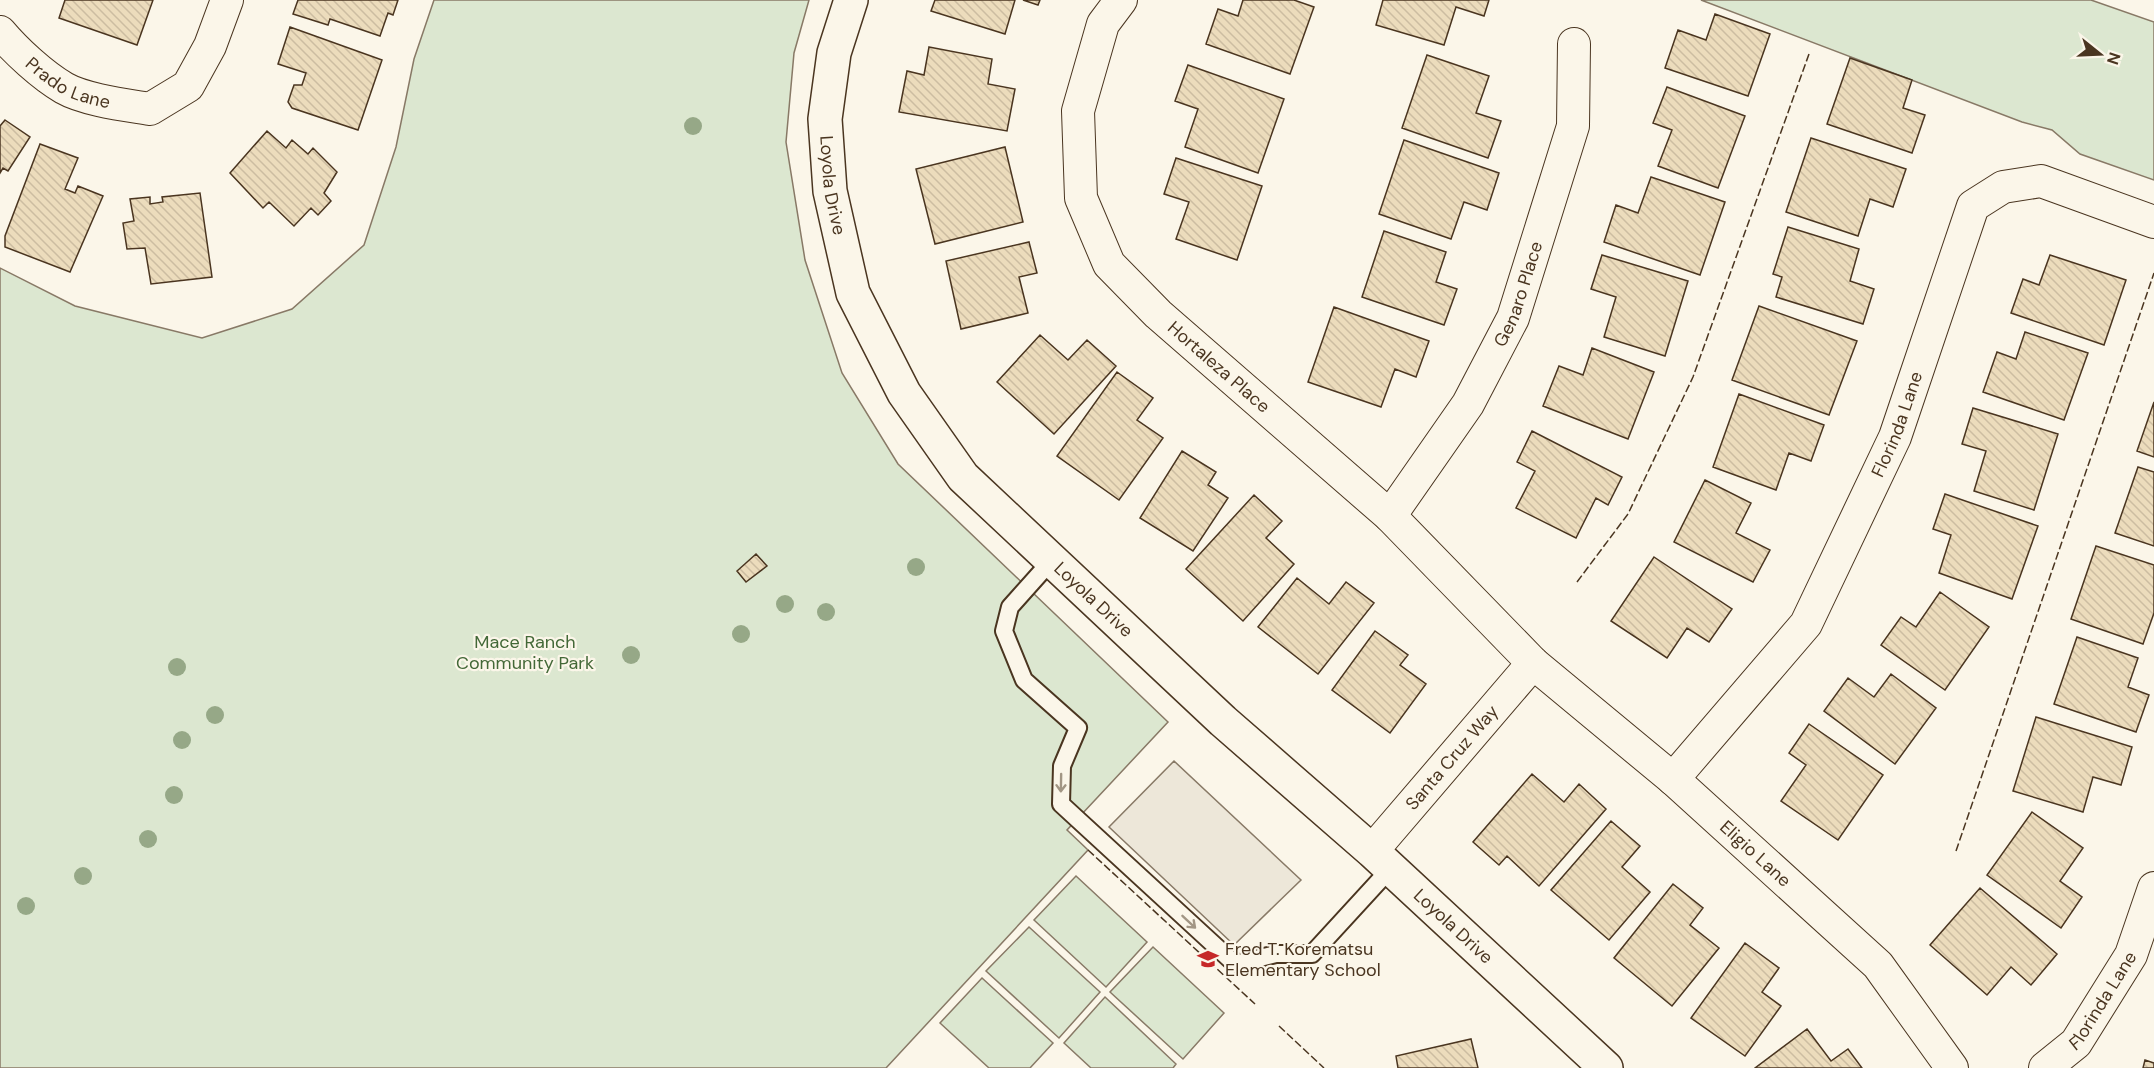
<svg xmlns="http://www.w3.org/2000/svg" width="2154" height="1068" font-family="'DM Sans',sans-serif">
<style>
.green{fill:#dce7d0;stroke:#887966;stroke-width:1.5}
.parking{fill:#ede7d9;stroke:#887966;stroke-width:1.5}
.building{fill:url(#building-back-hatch);stroke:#4a3520;stroke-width:1.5}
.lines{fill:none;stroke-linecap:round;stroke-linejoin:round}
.lane-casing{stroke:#4a3520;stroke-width:20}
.street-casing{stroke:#4a3520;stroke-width:34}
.secondary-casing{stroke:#4a3520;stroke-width:36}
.lane{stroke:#fbf6e9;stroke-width:16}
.street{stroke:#fbf6e9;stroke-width:32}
.secondary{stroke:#fbf6e9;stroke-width:33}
.fence{stroke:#4a3520;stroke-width:1.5;stroke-dasharray:8 3;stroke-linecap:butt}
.tree{fill:#96a887}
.oneway{stroke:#a29684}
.labels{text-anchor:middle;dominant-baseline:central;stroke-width:4.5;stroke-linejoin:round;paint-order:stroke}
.street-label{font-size:18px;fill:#4a3520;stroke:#fbf6e9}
.park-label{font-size:18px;fill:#436837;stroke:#fbf6e9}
.poi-label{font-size:18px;fill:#4a3520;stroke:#fbf6e9;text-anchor:start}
</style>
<defs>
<pattern id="building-back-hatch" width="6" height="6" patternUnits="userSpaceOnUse" patternTransform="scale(1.5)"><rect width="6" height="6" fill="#ecdcbc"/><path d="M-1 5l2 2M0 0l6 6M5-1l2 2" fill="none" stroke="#ccbda1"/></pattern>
</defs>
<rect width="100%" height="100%" fill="#fbf6e9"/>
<path class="green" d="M 434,0 L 809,0 L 794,53 L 786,142 L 805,260 L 842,373 L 898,464 L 1168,722 L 1067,830 L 1088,850 L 886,1068 L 0,1068 L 0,268 L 75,306 L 202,338 L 292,309 L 364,245 L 396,147 L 414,59 Z
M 1701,0 L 2091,0 L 2154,22 L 2154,180 L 2080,154 L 2052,130 L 2022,122 Z
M 1076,876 L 1147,942 L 1106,987 L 1034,920 Z
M 1029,927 L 1100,992 L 1059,1038 L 986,971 Z
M 1153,947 L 1224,1013 L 1183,1059 L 1110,992 Z
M 982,978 L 1053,1043 L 1030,1068 L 989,1068 L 940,1023 Z
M 1105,997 L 1176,1064 L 1173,1068 L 1091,1068 L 1064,1043 Z"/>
<path class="parking" d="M 1174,761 L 1301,880 L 1234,945 L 1109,827 Z"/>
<path class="building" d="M 65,0 L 153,0 L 137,45 L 59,18 Z
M 298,0 L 398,0 L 393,15 L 388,13 L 380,36 L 330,19 L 328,25 L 293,14 Z
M 935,0 L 1015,0 L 1005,34 L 931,11 Z
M 1023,0 L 1040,0 L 1038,5 Z
M 1243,0 L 1294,0 L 1314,7 L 1290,74 L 1206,44 L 1218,9 L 1238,16 Z
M 1383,0 L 1489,0 L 1484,16 L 1456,7 L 1444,45 L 1376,25 Z
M 1715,14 L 1770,34 L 1748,96 L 1665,68 L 1678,30 L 1706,40 Z
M 290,27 L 382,60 L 358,130 L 292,108 L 288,102 L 294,85 L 302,85 L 306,73 L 278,64 Z
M 929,47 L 992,59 L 988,84 L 1015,89 L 1007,131 L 899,112 L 907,71 L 924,75 Z
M 1427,55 L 1489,76 L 1476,113 L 1501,121 L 1488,158 L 1402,128 Z
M 1850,58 L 1912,80 L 1903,108 L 1925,115 L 1912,153 L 1827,124 Z
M 1188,65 L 1284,99 L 1258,173 L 1185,147 L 1198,109 L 1175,101 Z
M 1667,87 L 1745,116 L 1718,188 L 1658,166 L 1672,130 L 1653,123 Z
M 5,120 L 30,137 L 8,171 L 3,168 L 0,173 L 0,126 Z
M 267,131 L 286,148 L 292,140 L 308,154 L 313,148 L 337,172 L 324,193 L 331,201 L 318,215 L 311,208 L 294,226 L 269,202 L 263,208 L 230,173 Z
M 1811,138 L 1906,169 L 1893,207 L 1870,199 L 1858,236 L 1786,212 Z
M 1404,140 L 1499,173 L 1487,210 L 1464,202 L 1451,239 L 1379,214 Z
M 40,144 L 78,158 L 65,189 L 75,193 L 78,186 L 103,196 L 70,272 L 5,247 L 5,236 Z
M 1005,147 L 1023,222 L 935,244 L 916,169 Z
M 1176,158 L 1262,186 L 1237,260 L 1176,239 L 1189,202 L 1164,194 Z
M 1651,177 L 1725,202 L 1700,275 L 1604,242 L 1616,205 L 1638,213 Z
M 200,193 L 212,277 L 151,284 L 145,248 L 127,249 L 123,223 L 134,221 L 130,199 L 150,197 L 150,204 L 163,202 L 162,197 Z
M 1788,227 L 1859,249 L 1850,281 L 1874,289 L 1863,324 L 1776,297 L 1782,277 L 1773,274 Z
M 1384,231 L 1446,252 L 1436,282 L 1457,289 L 1444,325 L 1362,297 Z
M 1029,242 L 1037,273 L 1019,277 L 1028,313 L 961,329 L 946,261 Z
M 1602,255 L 1688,281 L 1665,356 L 1604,337 L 1616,297 L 1591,289 Z
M 2050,255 L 2126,280 L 2104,345 L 2011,313 L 2023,279 L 2039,285 Z
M 1759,306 L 1857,341 L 1829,415 L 1732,380 Z
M 1334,307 L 1429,341 L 1416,377 L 1395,369 L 1381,407 L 1308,382 Z
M 2025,332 L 2088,353 L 2064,420 L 1983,392 L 1997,352 L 2016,359 Z
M 1040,335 L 1068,360 L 1087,340 L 1116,366 L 1054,434 L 997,382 Z
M 1592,348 L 1654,372 L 1628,439 L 1543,406 L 1559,366 L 1583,375 Z
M 1117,372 L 1153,398 L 1137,420 L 1163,438 L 1119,500 L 1057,456 Z
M 1739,394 L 1824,425 L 1811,461 L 1789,453 L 1776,490 L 1713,467 Z
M 2154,402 L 2154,457 L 2137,451 Z
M 1973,408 L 2058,434 L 2034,510 L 1974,491 L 1986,451 L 1962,444 Z
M 1532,431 L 1622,477 L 1608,505 L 1596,498 L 1576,538 L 1516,508 L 1535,471 L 1517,462 Z
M 1182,451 L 1216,472 L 1208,485 L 1228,498 L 1193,551 L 1140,518 Z
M 2138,467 L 2154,472 L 2154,546 L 2115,533 Z
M 1705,480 L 1751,503 L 1736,533 L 1770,550 L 1753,582 L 1674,542 Z
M 1945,494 L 2038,526 L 2012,599 L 1939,573 L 1951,535 L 1933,529 Z
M 1254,495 L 1282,521 L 1266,538 L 1294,564 L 1243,621 L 1186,569 Z
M 2096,546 L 2154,565 L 2154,613 L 2143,644 L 2071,619 Z
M 756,554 L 767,566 L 746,582 L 737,571 Z
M 1654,557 L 1732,609 L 1709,642 L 1687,628 L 1667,658 L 1611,621 Z
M 1297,578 L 1329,604 L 1346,582 L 1374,603 L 1318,674 L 1258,627 Z
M 1940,592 L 1989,627 L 1945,690 L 1881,645 L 1901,617 L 1916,627 Z
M 1375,631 L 1408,655 L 1400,665 L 1426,684 L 1390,733 L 1332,690 Z
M 2077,637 L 2138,658 L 2128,687 L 2149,695 L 2136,732 L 2054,704 Z
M 1891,674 L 1936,708 L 1895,764 L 1824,711 L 1848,678 L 1874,697 Z
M 2036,717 L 2132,747 L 2121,785 L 2093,777 L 2083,812 L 2013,791 Z
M 1809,724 L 1883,775 L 1838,840 L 1781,801 L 1806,765 L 1789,753 Z
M 1532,774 L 1564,802 L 1579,784 L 1606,809 L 1539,886 L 1507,856 L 1499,865 L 1473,842 Z
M 2032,812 L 2083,848 L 2060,881 L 2082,897 L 2061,928 L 1987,875 Z
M 1611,821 L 1640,846 L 1622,867 L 1650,892 L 1609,940 L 1551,890 Z
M 1673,884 L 1703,908 L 1690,925 L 1719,948 L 1672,1006 L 1614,958 Z
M 1980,888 L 2057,954 L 2031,985 L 2011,967 L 1987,995 L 1930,945 Z
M 1745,943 L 1779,968 L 1762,992 L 1781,1006 L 1745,1056 L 1691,1018 Z
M 1807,1029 L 1831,1061 L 1848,1049 L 1862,1068 L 1755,1068 Z
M 1471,1039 L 1478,1068 L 1398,1068 L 1396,1056 Z
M 2145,1060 L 2154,1063 L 2154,1068 L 2143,1068 Z"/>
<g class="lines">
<defs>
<path id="lane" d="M 1052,560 L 1010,607 L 1004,631 L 1024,680 L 1078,728 L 1062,766 L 1061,804 L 1235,964 L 1276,954 L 1312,954 L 1390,869"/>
<g id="street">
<path id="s1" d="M 1121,0 L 1103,24 L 1078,111 L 1081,198 L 1109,264 L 1158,314 L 1390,516 L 1533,663 L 1673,779 L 1878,965 L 1952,1068"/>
<path id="s2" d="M 0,32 C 16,51 42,75 64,88 C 85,100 126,105 150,109 L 188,86 L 210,46 L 227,0"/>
<path id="s3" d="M 1390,516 L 1468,404 L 1513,318 L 1573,126 L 1574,44"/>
<path id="s4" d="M 1673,779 L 1806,624 L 1895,437 L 1973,206 L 2003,187 L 2041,181 L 2154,222"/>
<path id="s5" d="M 1372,851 L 1533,663"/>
<path id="s6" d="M 2045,1068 L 2076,1043 L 2131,955 L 2154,888"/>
</g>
<g id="secondary">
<path id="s7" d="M 851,0 L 834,53 L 825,119 L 830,191 L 853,293 L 904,393 L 963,477 L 1223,721 L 1372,851 L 1606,1068"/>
</g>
</defs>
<use href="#lane" class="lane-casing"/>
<use href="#street" class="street-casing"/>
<use href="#secondary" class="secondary-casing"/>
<use href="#lane" class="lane"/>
<use href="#street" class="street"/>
<use href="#secondary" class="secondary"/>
<path class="fence" d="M 1577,582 L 1628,514 L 1693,377 L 1809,54
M 1088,850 L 1255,1004
M 1956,851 L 2154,273
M 1279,1026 L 1324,1068"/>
</g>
<g class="tree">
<circle cx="693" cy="126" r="9"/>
<circle cx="916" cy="567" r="9"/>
<circle cx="785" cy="604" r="9"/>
<circle cx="826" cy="612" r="9"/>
<circle cx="741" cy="634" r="9"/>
<circle cx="631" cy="655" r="9"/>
<circle cx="177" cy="667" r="9"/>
<circle cx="215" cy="715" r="9"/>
<circle cx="182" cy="740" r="9"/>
<circle cx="174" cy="795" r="9"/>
<circle cx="148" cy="839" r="9"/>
<circle cx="83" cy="876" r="9"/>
<circle cx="26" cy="906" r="9"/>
</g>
<defs><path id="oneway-shaft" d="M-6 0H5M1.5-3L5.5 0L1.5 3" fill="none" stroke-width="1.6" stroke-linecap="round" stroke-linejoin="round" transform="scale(1.5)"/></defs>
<g class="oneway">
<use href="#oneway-shaft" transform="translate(1061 783) rotate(91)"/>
<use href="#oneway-shaft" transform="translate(1189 922) rotate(43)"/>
</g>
<defs>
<symbol id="school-bare" viewBox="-9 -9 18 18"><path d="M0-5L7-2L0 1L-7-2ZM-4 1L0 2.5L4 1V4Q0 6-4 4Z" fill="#c62828" stroke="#fbf6e9" stroke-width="2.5" paint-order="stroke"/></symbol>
</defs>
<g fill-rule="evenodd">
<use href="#school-bare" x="1193" y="944" width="30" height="30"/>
</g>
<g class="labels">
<g class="street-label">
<text stroke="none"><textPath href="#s2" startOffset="87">Prado Lane</textPath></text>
<text stroke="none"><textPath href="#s7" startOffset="189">Loyola Drive</textPath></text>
<text stroke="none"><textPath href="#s3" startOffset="258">Genaro Place</textPath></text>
<text stroke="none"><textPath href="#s1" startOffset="430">Hortaleza Place</textPath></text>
<text stroke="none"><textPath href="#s4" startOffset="424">Florinda Lane</textPath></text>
<text stroke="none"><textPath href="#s7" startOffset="693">Loyola Drive</textPath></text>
<text stroke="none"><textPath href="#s5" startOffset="123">Santa Cruz Way</textPath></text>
<text stroke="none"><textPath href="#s1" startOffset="1155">Eligio Lane</textPath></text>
<text stroke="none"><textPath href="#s7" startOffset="1179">Loyola Drive</textPath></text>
<text stroke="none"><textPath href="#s6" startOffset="90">Florinda Lane</textPath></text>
</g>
<g class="park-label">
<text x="525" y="642">Mace Ranch<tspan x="525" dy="21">Community Park</tspan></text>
</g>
<g class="poi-label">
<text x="1225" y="949">Fred T. Korematsu<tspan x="1225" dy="21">Elementary School</tspan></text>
</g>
</g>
<g transform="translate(2100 54) rotate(108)" stroke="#fbf6e9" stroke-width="4.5" paint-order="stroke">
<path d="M0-4.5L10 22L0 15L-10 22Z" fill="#4a3520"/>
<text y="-9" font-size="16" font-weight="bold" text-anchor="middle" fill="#4a3520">N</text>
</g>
</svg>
